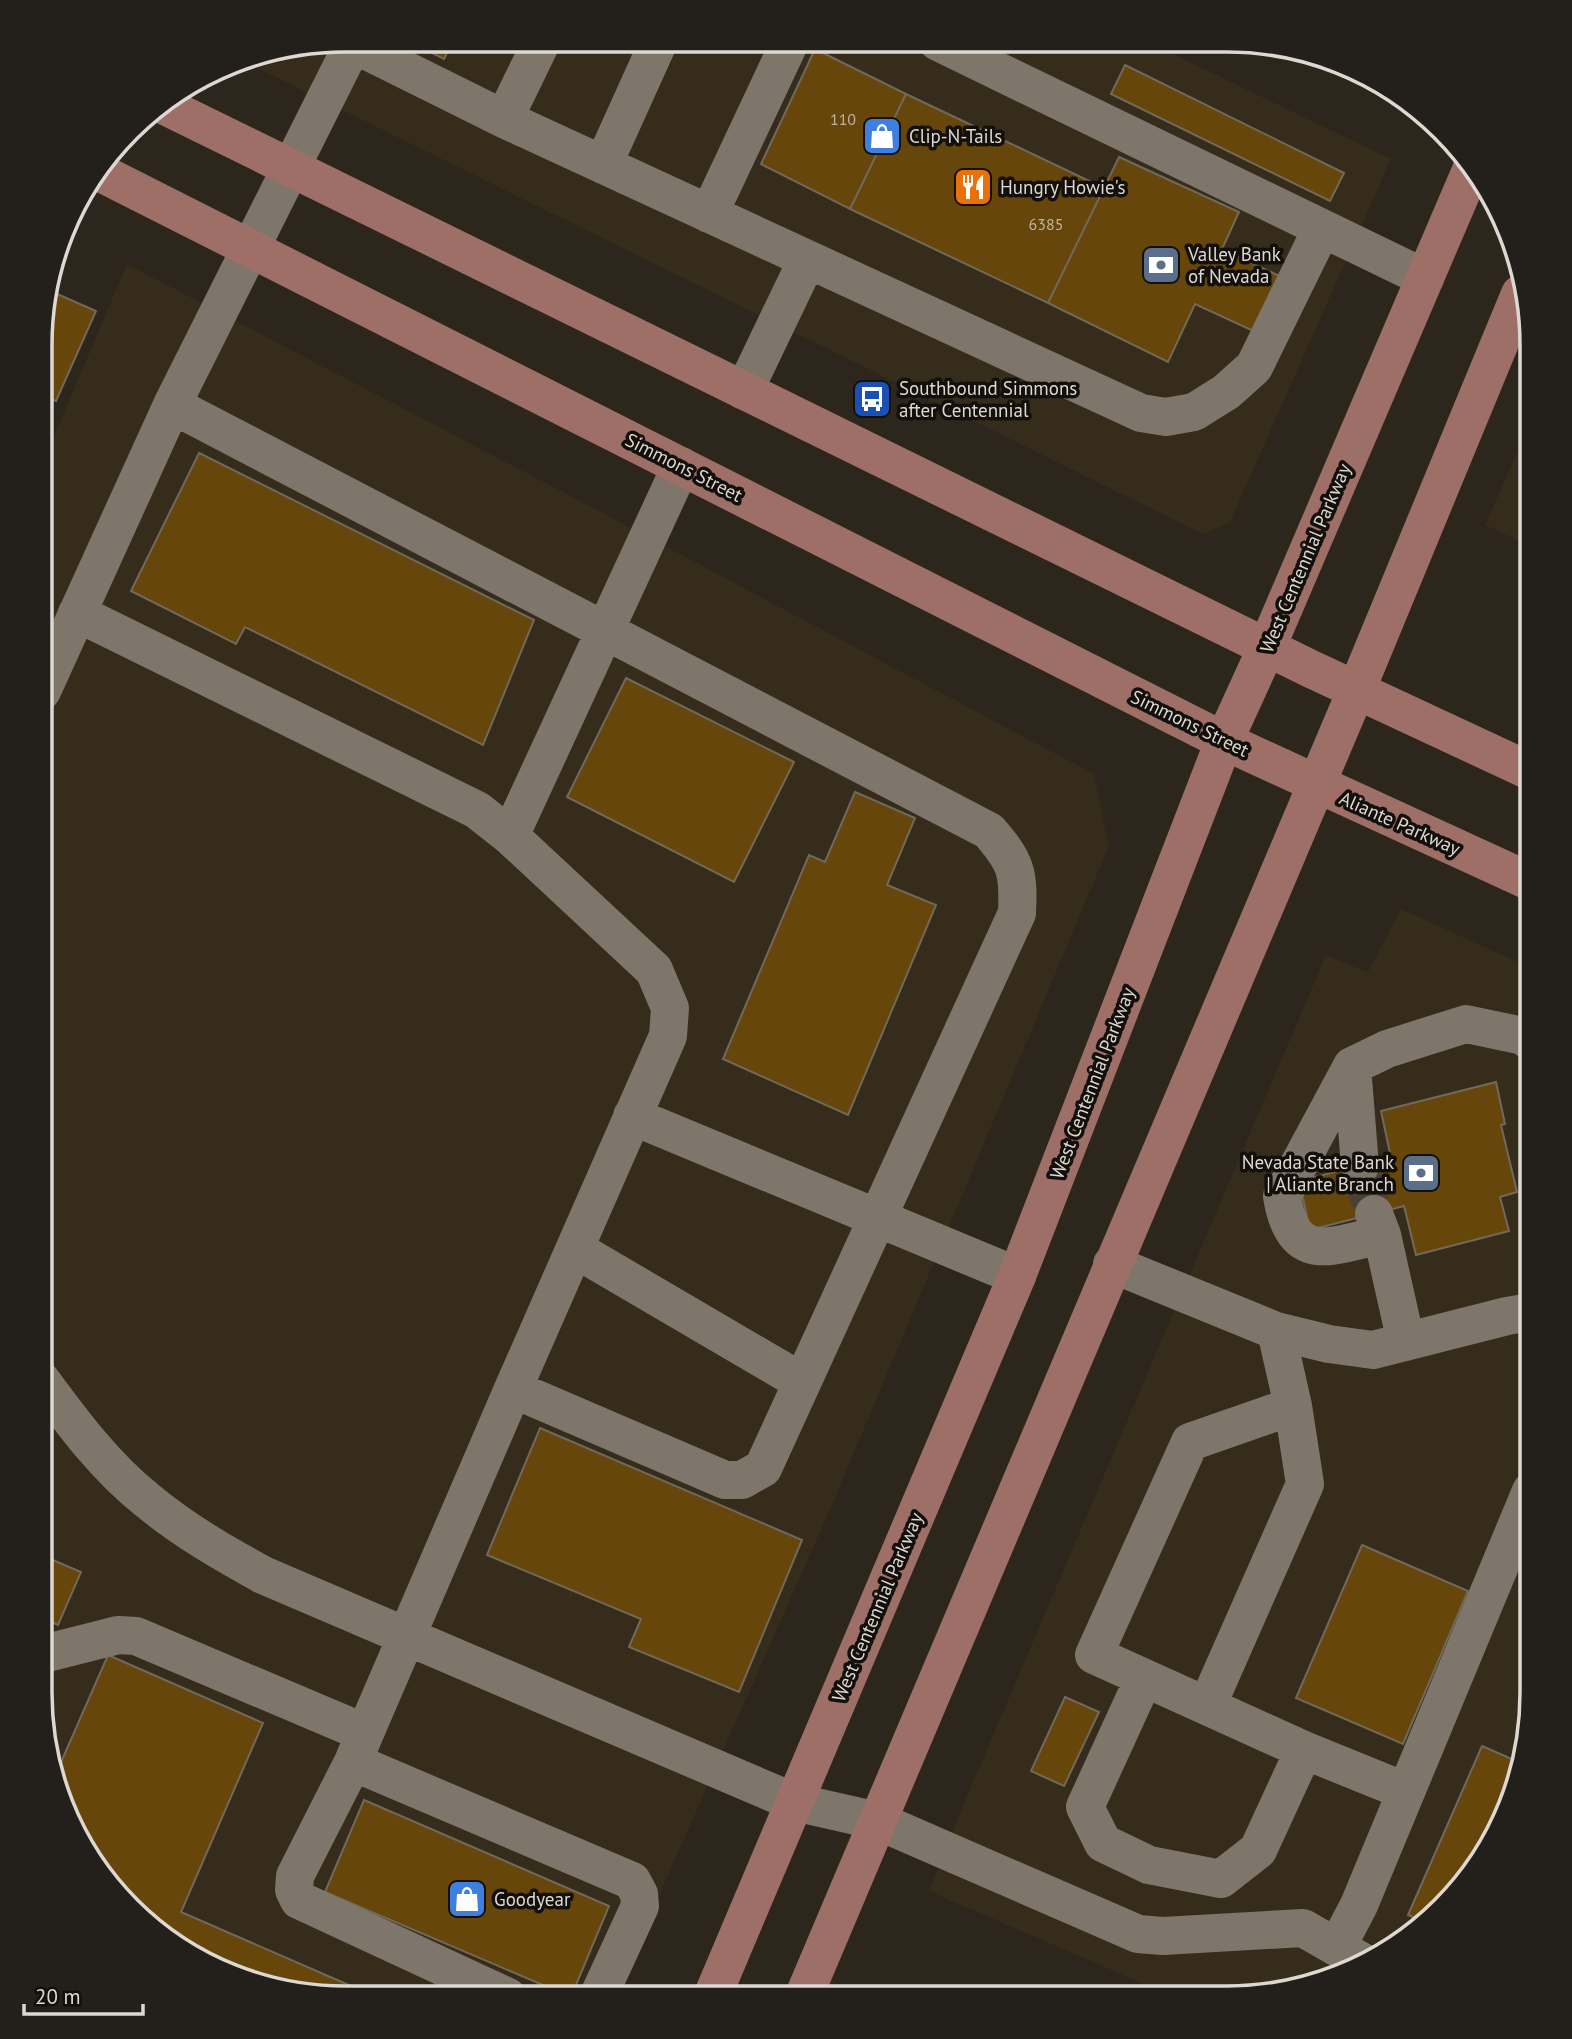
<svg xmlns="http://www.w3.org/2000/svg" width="1572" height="2039" font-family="'PT Sans',sans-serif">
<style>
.built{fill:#352c1b}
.building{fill:#66460a;stroke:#71695d;stroke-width:2}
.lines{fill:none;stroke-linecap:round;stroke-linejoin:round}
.minor-tunnel{stroke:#474137;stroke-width:38;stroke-dasharray:38 19;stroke-linecap:butt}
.minor{stroke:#7e766a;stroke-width:38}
.major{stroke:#9d6f66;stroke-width:38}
.labels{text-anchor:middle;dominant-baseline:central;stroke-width:7;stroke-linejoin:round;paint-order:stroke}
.number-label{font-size:16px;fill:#bfb4a0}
.poi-label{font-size:19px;fill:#ddd9d2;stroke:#13100b;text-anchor:start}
.street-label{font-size:19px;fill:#ddd9d2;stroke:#13100b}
.rim{fill:none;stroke:#ddd9d2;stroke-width:3.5}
</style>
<rect width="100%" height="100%" fill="#2d261c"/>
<path class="built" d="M 346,40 L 1150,43 L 1391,159 L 1230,522 L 1203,534 L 241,60 L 247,57 Z
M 127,264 L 563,492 L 1094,774 L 1109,846 L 832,1505 L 614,1997 L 306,1996 L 176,1947 L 116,1894 L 72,1829 L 40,1693 L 43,462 Z
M 1532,419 L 1532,547 L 1485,525 Z
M 1401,909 L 1531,968 L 1531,1713 L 1515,1792 L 1480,1863 L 1428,1923 L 1362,1967 L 1226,1999 L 1178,1999 L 929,1891 L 967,1796 L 1326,955 L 1368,972 Z"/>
<path class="building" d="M 406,40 L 453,41 L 444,59 Z
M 815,49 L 906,94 L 850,209 L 761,164 Z
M 1125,65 L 1344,173 L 1330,201 L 1111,94 Z
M 906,94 L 1104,188 L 1048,303 L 850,209 Z
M 1119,157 L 1239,212 L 1222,249 L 1288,280 L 1262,335 L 1195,304 L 1168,362 L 1048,303 Z
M 48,290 L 96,311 L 56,401 L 43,396 L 43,306 Z
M 199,453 L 534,620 L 483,745 L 245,627 L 236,644 L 131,591 Z
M 626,678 L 794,762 L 734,882 L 567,797 Z
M 855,792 L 915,818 L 887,885 L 936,905 L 848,1115 L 723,1059 L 809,855 L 825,862 Z
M 1496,1082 L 1505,1124 L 1501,1125 L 1517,1192 L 1500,1197 L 1509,1231 L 1416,1255 L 1404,1206 L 1310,1230 L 1299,1181 L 1391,1158 L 1381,1111 Z
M 540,1428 L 802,1540 L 739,1692 L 629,1647 L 641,1619 L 487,1555 Z
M 1362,1545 L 1468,1591 L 1403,1744 L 1296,1698 Z
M 41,1555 L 81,1572 L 58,1625 L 40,1617 Z
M 108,1655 L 263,1723 L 181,1912 L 374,1996 L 306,1996 L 176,1947 L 116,1894 L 72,1829 L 58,1769 Z
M 1065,1697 L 1099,1712 L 1064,1786 L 1031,1771 Z
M 1482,1746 L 1521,1763 L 1515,1792 L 1480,1863 L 1427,1923 L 1408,1915 Z
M 364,1800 L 609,1906 L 571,1997 L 325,1892 Z"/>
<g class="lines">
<path class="minor-tunnel" d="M 1360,1166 L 1374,1214"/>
<path class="minor" d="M 345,40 L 504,119 L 542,41
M 938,42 L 1425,278
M 504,119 L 1141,413 L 1166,417 L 1194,412 L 1226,392 L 1254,367 L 1322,228
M 603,165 L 659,41
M 709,214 L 790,42
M 744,391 L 807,260
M 172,405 L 989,831 C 1016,862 1019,872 1017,913 L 763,1468 L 742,1480 L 725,1480 L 513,1389
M 77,613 L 477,810 L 510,836 L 654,970 L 670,1008 L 668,1036 L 513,1389 L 365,1733
M 42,691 L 172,405 L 353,44
M 510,836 L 681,466
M 1352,1066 L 1360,1166
M 632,1116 L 1017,1276
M 1374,1214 L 1382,1235 L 1406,1342
M 1382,1235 C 1330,1246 1293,1266 1282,1196 L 1352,1066 L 1387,1049 L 1466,1024 L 1523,1036 L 1531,1042
M 575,1249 L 802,1382
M 1112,1264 L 1276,1331 L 1329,1344 L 1373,1350 L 1507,1316 L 1531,1312
M 41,1380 C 72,1422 105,1467 147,1500 C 183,1530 223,1553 263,1575 L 794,1802 L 878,1821 L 1138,1934 L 1163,1936 L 1303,1928 L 1366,1964
M 1293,1406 L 1190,1442 L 1094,1655 L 1304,1750 L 1405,1791
M 40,1648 L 51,1652 L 118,1635 L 136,1636 L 365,1733 L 353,1762 L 295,1876 L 294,1890 L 299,1900 L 508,1997
M 1144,1678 L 1085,1807 L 1103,1843 L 1149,1865 L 1221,1879 L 1258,1850 L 1304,1750
M 1207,1706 L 1305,1484 L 1293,1406 L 1276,1331
M 353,1762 L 632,1881 L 639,1894 L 640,1906 L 598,1997
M 1337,1947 L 1359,1905 L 1531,1491"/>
<path class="major" d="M 163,105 L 1311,669 L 1532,772
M 99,172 L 1224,741 L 1531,882
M 712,1997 L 1017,1276 L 1224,741 L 1267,647 L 1472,168
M 803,1998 L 1356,691 L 1520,294"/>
</g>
<defs>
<symbol id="shop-square" viewBox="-11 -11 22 22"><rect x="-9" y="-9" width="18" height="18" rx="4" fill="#3f7fe0" stroke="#13100b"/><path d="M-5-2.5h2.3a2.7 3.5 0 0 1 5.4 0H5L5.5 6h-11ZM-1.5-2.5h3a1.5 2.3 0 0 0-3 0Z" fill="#fff"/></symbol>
<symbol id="restaurant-square" viewBox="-11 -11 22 22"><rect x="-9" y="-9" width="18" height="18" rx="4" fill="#e8710a" stroke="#13100b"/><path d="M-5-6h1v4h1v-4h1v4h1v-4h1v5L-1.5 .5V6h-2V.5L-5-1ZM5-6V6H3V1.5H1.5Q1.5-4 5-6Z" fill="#fff"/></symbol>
<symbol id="bank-square" viewBox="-11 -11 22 22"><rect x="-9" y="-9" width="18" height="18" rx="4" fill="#5c6f8a" stroke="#13100b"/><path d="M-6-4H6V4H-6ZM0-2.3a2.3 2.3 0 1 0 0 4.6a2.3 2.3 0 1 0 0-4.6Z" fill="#fff"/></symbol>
<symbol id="bus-square" viewBox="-11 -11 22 22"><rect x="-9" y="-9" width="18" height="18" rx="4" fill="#1a4fb4" stroke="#13100b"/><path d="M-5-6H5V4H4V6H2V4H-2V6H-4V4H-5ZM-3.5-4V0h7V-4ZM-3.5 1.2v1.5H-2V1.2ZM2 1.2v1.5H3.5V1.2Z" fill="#fff"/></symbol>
</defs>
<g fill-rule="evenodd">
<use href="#shop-square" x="860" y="114" width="44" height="44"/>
<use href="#restaurant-square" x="951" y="165" width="44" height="44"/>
<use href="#bank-square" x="1139" y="243" width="44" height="44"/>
<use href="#bus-square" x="850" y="377" width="44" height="44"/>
<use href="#bank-square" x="1399" y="1151" width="44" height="44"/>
<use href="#shop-square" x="445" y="1877" width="44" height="44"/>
</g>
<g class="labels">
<g class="number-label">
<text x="843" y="119">110</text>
<text x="1046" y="224">6385</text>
</g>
<g class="poi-label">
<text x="909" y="136">Clip-N-Tails</text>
<text x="1000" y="187">Hungry Howie's</text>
<text x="1188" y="254">Valley Bank<tspan x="1188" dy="22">of Nevada</tspan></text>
<text x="899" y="388">Southbound Simmons<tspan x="899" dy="22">after Centennial</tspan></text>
<text x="1394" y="1162" text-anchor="end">Nevada State Bank<tspan x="1394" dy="22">| Aliante Branch</tspan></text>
<text x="494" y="1899">Goodyear</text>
</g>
<g class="street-label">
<text transform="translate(684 467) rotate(27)">Simmons Street</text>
<text transform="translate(1305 558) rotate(-67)">West Centennial Parkway</text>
<text transform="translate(1190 723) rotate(26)">Simmons Street</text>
<text transform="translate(1400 823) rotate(24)">Aliante Parkway</text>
<text transform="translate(1092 1083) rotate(-69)">West Centennial Parkway</text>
<text transform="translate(877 1607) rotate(-67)">West Centennial Parkway</text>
</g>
</g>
<path d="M0 0H1572V2039H0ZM345 52H1227A293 293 0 0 1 1520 345V1693A293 293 0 0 1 1227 1986H345A293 293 0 0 1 52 1693V345A293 293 0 0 1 345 52Z" fill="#23201b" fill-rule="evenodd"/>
<path class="rim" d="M345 52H1227A293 293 0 0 1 1520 345V1693A293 293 0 0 1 1227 1986H345A293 293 0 0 1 52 1693V345A293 293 0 0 1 345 52Z"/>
<path d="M24 2004v10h119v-10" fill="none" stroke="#ddd9d2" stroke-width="3.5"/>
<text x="35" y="2004" font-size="21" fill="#ddd9d2" stroke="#13100b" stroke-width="5" paint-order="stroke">20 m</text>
</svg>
